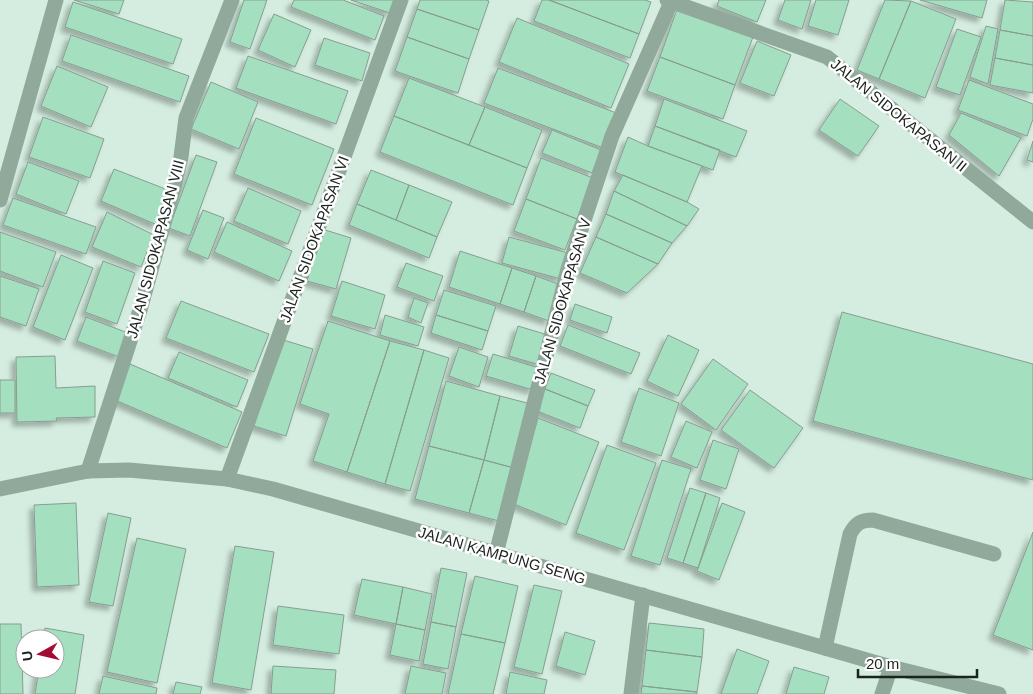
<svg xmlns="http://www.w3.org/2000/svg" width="1033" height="694" font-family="Helvetica,sans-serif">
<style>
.building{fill:#a4e0c0;stroke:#879d91;filter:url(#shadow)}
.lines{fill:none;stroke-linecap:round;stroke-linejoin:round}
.service{stroke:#90a99b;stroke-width:15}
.minor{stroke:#90a99b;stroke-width:15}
.tertiary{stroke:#90a99b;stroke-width:15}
.labels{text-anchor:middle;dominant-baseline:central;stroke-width:5;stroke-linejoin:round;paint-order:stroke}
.street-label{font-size:15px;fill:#1b231f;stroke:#fff}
</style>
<defs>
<filter id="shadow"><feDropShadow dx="-4.5" dy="4.5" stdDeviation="2.5" flood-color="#0004"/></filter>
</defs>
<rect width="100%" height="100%" fill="#d5ede0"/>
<path class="building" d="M 74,0 L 124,0 L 119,14 Z
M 244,0 L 267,0 L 250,49 L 230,42 Z
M 294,0 L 343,0 L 384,16 L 375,40 L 291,7 Z
M 351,0 L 395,0 L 390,13 Z
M 420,0 L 486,0 L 489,1 L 479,30 L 417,9 Z
M 542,0 L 549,0 L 639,34 L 630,58 L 534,21 Z
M 549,0 L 645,0 L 651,2 L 639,34 Z
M 719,0 L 766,0 L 757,22 L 717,6 Z
M 785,0 L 811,0 L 802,29 L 778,20 Z
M 816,0 L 849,0 L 838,35 L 808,26 Z
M 885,0 L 911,1 L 879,79 L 857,70 Z
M 920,0 L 987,0 L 982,18 Z
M 1005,0 L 1033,2 L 1033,36 L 1000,30 Z
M 911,1 L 956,19 L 925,98 L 879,79 Z
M 73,2 L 182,39 L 173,64 L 65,27 Z
M 417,9 L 479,30 L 469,59 L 407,37 Z
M 677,9 L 753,37 L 735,85 L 660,57 Z
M 274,14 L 311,30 L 295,67 L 258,50 Z
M 517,18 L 629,64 L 611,108 L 499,62 Z
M 986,26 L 998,29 L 988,84 L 970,77 Z
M 957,29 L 981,37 L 960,95 L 936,87 Z
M 1000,30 L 1033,36 L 1033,65 L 995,58 Z
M 71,35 L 189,76 L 180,102 L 62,61 Z
M 407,37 L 469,59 L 458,93 L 395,71 Z
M 324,38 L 370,53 L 362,81 L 315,65 Z
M 757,41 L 791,55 L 774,96 L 740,83 Z
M 248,56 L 348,91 L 336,124 L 236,88 Z
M 660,57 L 735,85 L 723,119 L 647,91 Z
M 995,58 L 1033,65 L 1033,93 L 990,85 Z
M 57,66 L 108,87 L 91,127 L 41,106 Z
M 498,68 L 619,114 L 606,149 L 484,103 Z
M 409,78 L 485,107 L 469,145 L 394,116 Z
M 969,80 L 1033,104 L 1033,119 L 1027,136 L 958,110 Z
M 211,82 L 258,102 L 239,149 L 191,129 Z
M 664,99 L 747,131 L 736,157 L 655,126 Z
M 840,99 L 879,126 L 858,156 L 819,130 Z
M 485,107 L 542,130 L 527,168 L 469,145 Z
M 961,113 L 1021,138 L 999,176 L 949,135 Z
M 394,116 L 527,168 L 513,205 L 380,152 Z
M 43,117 L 104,139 L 90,178 L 29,157 Z
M 256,118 L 334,149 L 312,205 L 234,174 Z
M 655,126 L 720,150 L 713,170 L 648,146 Z
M 552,130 L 601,150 L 592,173 L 542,153 Z
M 628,137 L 648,146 L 702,166 L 687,202 L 615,172 Z
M 1033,141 L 1033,162 L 1027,160 Z
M 196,155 L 217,162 L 190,236 L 169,228 Z
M 541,158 L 593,178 L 577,219 L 526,199 Z
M 28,162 L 79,181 L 66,214 L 16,194 Z
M 114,169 L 168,190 L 157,225 L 101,201 Z
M 371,170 L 409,185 L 396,220 L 357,204 Z
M 623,175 L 687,202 L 699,209 L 687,226 L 614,191 Z
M 409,185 L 452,202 L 437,237 L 396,220 Z
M 248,188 L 301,211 L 288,244 L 234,221 Z
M 614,191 L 687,226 L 672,243 L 606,214 Z
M 13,198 L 96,227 L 86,254 L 3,225 Z
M 526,199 L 577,219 L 565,250 L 514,231 Z
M 357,204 L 437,237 L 429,258 L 349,225 Z
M 203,210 L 224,218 L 208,259 L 187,250 Z
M 107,212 L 154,235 L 141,267 L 92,247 Z
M 606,214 L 672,243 L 658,264 L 596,237 Z
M 227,222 L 292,251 L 279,281 L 214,252 Z
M 322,229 L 351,238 L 336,289 L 307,281 Z
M 0,232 L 56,252 L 43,287 L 0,271 Z
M 509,237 L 568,253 L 561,279 L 502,263 Z
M 596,237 L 658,264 L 627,293 L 580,273 Z
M 460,251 L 512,268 L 500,304 L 449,287 Z
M 61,255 L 93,268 L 65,340 L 33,327 Z
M 103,261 L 135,273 L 117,324 L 85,312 Z
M 406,263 L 443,276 L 434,301 L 397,287 Z
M 512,268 L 536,276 L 524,312 L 500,304 Z
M 0,276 L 39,289 L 26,326 L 0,317 Z
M 536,276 L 561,285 L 549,321 L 524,312 Z
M 342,281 L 385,295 L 375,329 L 331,316 Z
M 444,290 L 496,306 L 488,331 L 436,315 Z
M 414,298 L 428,303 L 421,323 L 408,317 Z
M 181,301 L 269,334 L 254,372 L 166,338 Z
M 575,304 L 612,317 L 607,333 L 570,320 Z
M 842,312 L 1033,364 L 1033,480 L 813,421 Z
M 385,315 L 424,327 L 418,346 L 380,335 Z
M 436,315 L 488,331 L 482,350 L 431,333 Z
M 86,317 L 128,333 L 119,357 L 77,341 Z
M 328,321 L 390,341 L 347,472 L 313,461 L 329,414 L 300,404 Z
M 568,325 L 640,353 L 631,374 L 560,346 Z
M 518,326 L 548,335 L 540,365 L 509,356 Z
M 668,335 L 699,350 L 678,396 L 647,381 Z
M 280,339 L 313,349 L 286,436 L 254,426 Z
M 390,341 L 424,350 L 385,484 L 347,472 Z
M 459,347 L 488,357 L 479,387 L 449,376 Z
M 424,350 L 449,358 L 410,491 L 385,484 Z
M 179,352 L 248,380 L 237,407 L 168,378 Z
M 493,354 L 539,368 L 533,390 L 486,376 Z
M 55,356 L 56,388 L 95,386 L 95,417 L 56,418 L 57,421 L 17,422 L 16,357 Z
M 713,359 L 748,384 L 716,430 L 681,404 Z
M 130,364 L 242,412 L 227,448 L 115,400 Z
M 551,373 L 595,390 L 588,406 L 545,389 Z
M 0,380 L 15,380 L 15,413 L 0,413 Z
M 446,381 L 500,396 L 484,460 L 429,446 Z
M 639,388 L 679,403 L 661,456 L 621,442 Z
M 545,389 L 588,406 L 580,428 L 537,411 Z
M 750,390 L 803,428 L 774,468 L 721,430 Z
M 500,396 L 531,404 L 514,468 L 484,460 Z
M 538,418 L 599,442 L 566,525 L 514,504 Z
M 686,421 L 712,432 L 697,468 L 671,457 Z
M 713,440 L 739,449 L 726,489 L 700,480 Z
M 607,445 L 656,463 L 624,550 L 576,533 Z
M 429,446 L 484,460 L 469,513 L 415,499 Z
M 484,460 L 514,468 L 499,521 L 469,513 Z
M 662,460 L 691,469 L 660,565 L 631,556 Z
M 690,488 L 706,493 L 683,563 L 667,558 Z
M 706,493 L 720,498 L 698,568 L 683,563 Z
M 76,503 L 79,585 L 37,587 L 34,505 Z
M 722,503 L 745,512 L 719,580 L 697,571 Z
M 108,513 L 131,518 L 113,606 L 89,602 Z
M 1033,532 L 1033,650 L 993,635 Z
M 137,538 L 186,549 L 157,683 L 107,672 Z
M 235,546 L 274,552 L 251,690 L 212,683 Z
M 441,568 L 467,573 L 456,627 L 431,622 Z
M 475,576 L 518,586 L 505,643 L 461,634 Z
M 362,579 L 403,587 L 396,624 L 354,615 Z
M 534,585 L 562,591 L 542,674 L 514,667 Z
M 403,587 L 432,594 L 425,630 L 396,624 Z
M 278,606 L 344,615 L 339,654 L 273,645 Z
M 431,622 L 456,627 L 448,669 L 423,664 Z
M 649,623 L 704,629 L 702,657 L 646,650 Z
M 0,624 L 21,624 L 23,694 L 0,694 Z
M 396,624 L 425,630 L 419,661 L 390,655 Z
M 45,628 L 84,635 L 75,694 L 35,694 L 39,669 L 55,669 L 55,639 L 43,639 Z
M 565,632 L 595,641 L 585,675 L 556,666 Z
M 461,634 L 505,643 L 493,694 L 448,694 Z
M 737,649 L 769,661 L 757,694 L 721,694 Z
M 646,650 L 702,657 L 697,692 L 642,686 Z
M 273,666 L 336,670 L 334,694 L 271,694 Z
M 411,666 L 446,673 L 442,694 L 405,694 Z
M 794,667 L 829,677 L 824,694 L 786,694 Z
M 510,672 L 547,680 L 544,694 L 506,694 Z
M 103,676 L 157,688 L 156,694 L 99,694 Z
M 176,682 L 202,687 L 200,694 L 173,694 Z
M 642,686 L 697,692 L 697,694 L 641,694 Z"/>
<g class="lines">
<path class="service" d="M 825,648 L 850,534 C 856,523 861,520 873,520 L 994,554"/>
<path class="minor" d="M 667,0 L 827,57 L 1033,222
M 0,200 L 56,0
M 88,471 L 140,310 L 174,187 L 181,157 L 186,118 L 232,0
M 227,479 L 401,0
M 496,554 L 568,269 L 612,136 L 672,0
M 631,694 L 643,595
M 882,694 L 891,667"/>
<path class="tertiary" d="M 0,489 L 88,471 L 129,470 L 227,479 L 273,489 L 891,667 L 999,694"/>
</g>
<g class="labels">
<g class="street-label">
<text transform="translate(899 115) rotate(39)">JALAN SIDOKAPASAN II</text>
<text transform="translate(314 239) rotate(-70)">JALAN SIDOKAPASAN VI</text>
<text transform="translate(155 249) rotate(-75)">JALAN SIDOKAPASAN VIII</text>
<text transform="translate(562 301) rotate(-74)">JALAN SIDOKAPASAN V</text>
<text transform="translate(502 555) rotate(16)">JALAN KAMPUNG SENG</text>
</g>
</g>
<g transform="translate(40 654) rotate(262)"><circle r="24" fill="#ffffff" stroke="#a4a7a5"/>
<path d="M0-4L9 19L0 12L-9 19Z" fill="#a50a34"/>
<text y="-8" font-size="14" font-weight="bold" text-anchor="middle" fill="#1b231f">U</text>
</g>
<path d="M858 669v8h119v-8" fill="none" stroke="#1b231f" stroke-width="2.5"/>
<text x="866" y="669" font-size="15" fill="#1b231f" stroke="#ffffff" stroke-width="4" paint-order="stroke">20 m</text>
</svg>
